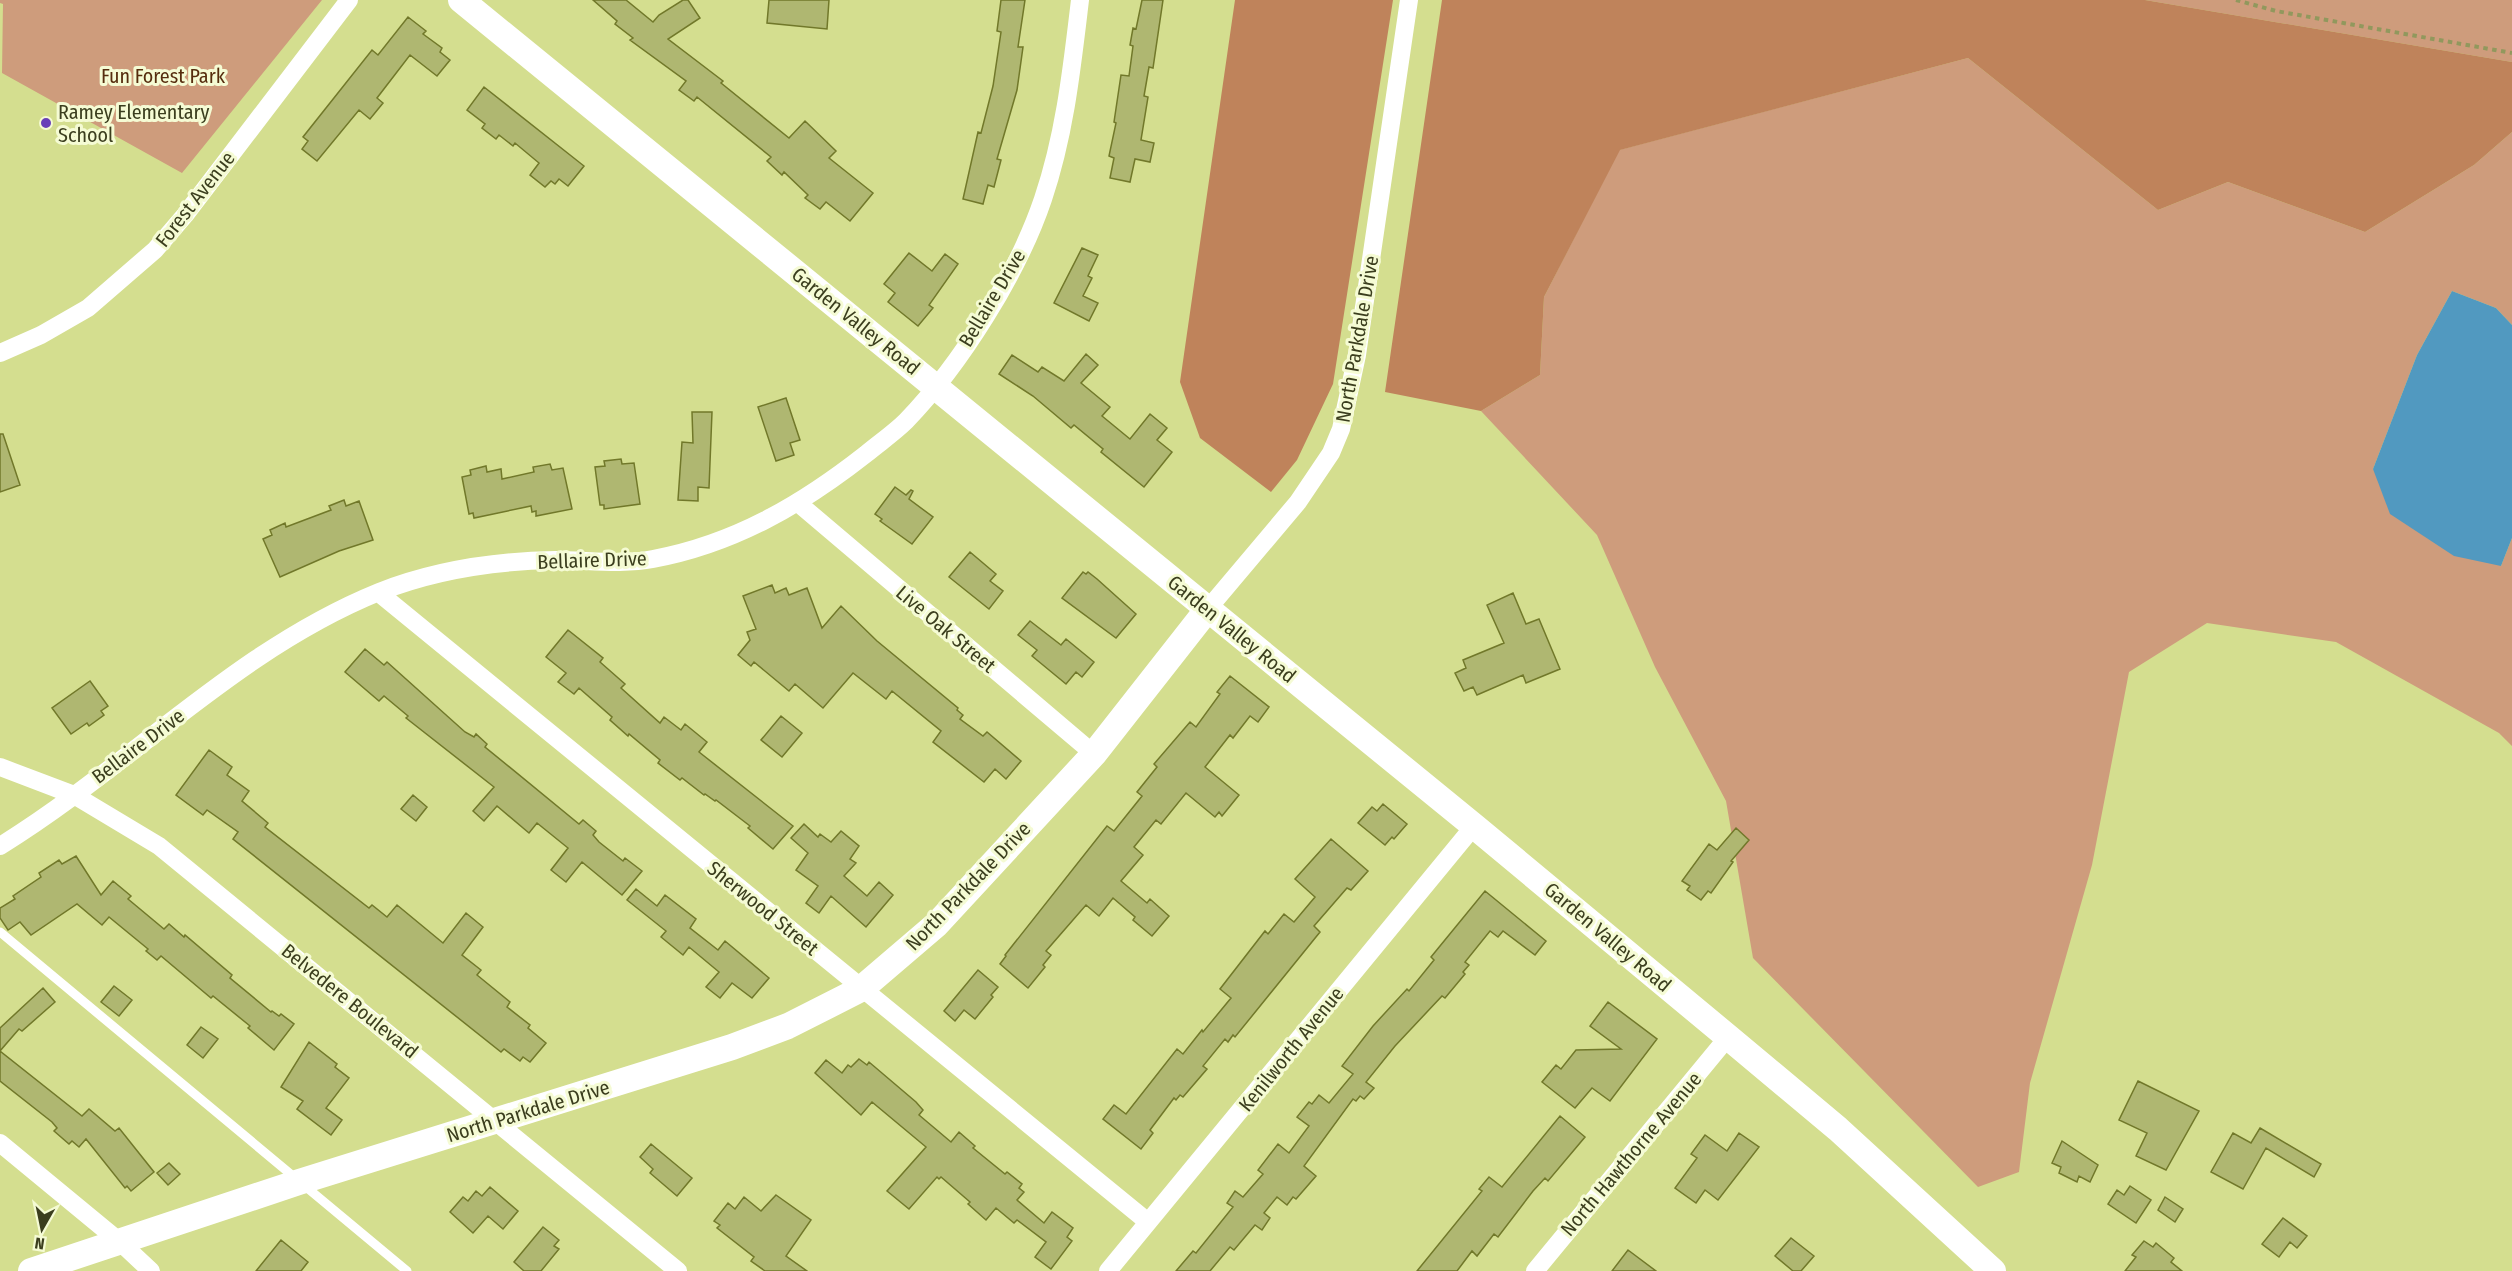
<svg xmlns="http://www.w3.org/2000/svg" width="2512" height="1271" font-family="'Fira Sans Condensed',sans-serif">
<style>
.green{fill:#ce9c7c}
.forest{fill:#bf835b}
.water{fill:#5199c0}
.building{fill:#afb771;stroke:#71782a;stroke-width:1.5}
.lines{fill:none;stroke-linecap:round;stroke-linejoin:round}
.path{stroke:#91985d;stroke-width:4;stroke-dasharray:4.5 4.5;stroke-linecap:butt}
.lane{stroke:#fff;stroke-width:9}
.street{stroke:#fff;stroke-width:18}
.secondary{stroke:#fff;stroke-width:26}
.poi-dot{fill:#683fb8;stroke:#f5fbd4;stroke-width:2}
.labels{text-anchor:middle;dominant-baseline:central;stroke-width:6;stroke-linejoin:round;paint-order:stroke}
.park-label{font-size:20px;fill:#562d0e;stroke:#f5fbd4}
.poi-label{font-size:20px;fill:#3b3e1e;stroke:#f5fbd4;text-anchor:start}
.street-label{font-size:20px;fill:#3b3e1e;stroke:#f5fbd4}
</style>
<rect width="100%" height="100%" fill="#d4de8f"/>
<path class="green" d="M 0,0 L 322,0 L 182,173 L 2,73 L 3,4 L 0,3 Z
M 2145,0 L 2512,0 L 2512,62 Z
M 1968,58 L 2158,210 L 2228,182 L 2365,232 L 2474,165 L 2512,132 L 2512,325 L 2496,308 L 2452,291 L 2417,355 L 2373,469 L 2501,566 L 2512,538 L 2512,746 L 2499,733 L 2336,642 L 2207,623 L 2129,672 L 2092,865 L 2030,1083 L 2019,1172 L 1978,1187 L 1753,958 L 1726,801 L 1655,667 L 1597,535 L 1481,411 L 1540,375 L 1544,297 L 1619,150 Z"/>
<path class="forest" d="M 1235,0 L 1393,0 L 1333,384 L 1297,460 L 1271,492 L 1200,438 L 1180,382 Z
M 1442,0 L 2145,0 L 2512,62 L 2512,132 L 2474,165 L 2365,232 L 2228,182 L 2158,210 L 1968,58 L 1620,150 L 1544,297 L 1540,375 L 1481,411 L 1385,392 Z"/>
<path class="water" d="M 2452,291 L 2496,308 L 2512,325 L 2512,538 L 2501,566 L 2454,556 L 2390,514 L 2373,469 L 2417,355 Z"/>
<path class="building" d="M 593,0 L 626,0 L 653,22 L 659,15 L 683,0 L 688,0 L 700,18 L 668,39 L 723,81 L 721,83 L 789,138 L 805,121 L 836,151 L 829,158 L 873,193 L 850,221 L 826,202 L 820,209 L 805,198 L 808,195 L 784,172 L 782,175 L 767,161 L 771,157 L 697,97 L 694,101 L 679,90 L 686,81 L 630,40 L 633,38 L 615,24 L 617,21 Z
M 769,0 L 829,0 L 827,29 L 767,23 Z
M 1001,0 L 1025,0 L 1018,47 L 1023,47 L 1017,90 L 997,159 L 1001,160 L 994,187 L 988,185 L 983,204 L 963,199 L 978,132 L 981,133 L 993,86 L 1001,32 L 997,31 Z
M 1142,0 L 1163,0 L 1153,68 L 1149,67 L 1144,96 L 1148,97 L 1141,140 L 1154,143 L 1150,162 L 1135,159 L 1130,182 L 1110,178 L 1114,158 L 1109,156 L 1116,123 L 1114,122 L 1121,75 L 1129,76 L 1133,46 L 1130,45 L 1133,28 L 1136,29 Z
M 408,17 L 426,31 L 423,34 L 442,48 L 440,52 L 450,60 L 437,76 L 410,55 L 377,98 L 383,103 L 370,119 L 359,110 L 317,161 L 302,149 L 308,141 L 303,137 L 372,50 L 378,55 Z
M 484,87 L 584,166 L 568,186 L 559,179 L 555,184 L 551,181 L 545,187 L 530,175 L 539,163 L 515,143 L 513,146 L 499,135 L 496,139 L 482,128 L 485,124 L 467,110 Z
M 1082,248 L 1098,255 L 1088,276 L 1092,278 L 1083,296 L 1098,303 L 1089,321 L 1054,303 Z
M 909,253 L 932,271 L 945,254 L 958,264 L 929,305 L 933,308 L 918,326 L 888,302 L 895,293 L 884,284 Z
M 1086,354 L 1098,365 L 1081,383 L 1110,407 L 1102,416 L 1130,439 L 1150,414 L 1167,428 L 1157,440 L 1172,452 L 1144,487 L 1101,452 L 1103,449 L 1074,425 L 1071,428 L 1033,396 L 999,374 L 1012,355 L 1038,372 L 1042,367 L 1064,381 Z
M 786,398 L 800,440 L 790,443 L 794,455 L 776,461 L 758,407 Z
M 692,412 L 712,412 L 709,488 L 698,487 L 698,501 L 678,500 L 682,442 L 693,443 Z
M 0,434 L 3,434 L 20,485 L 0,492 Z
M 621,459 L 622,464 L 634,463 L 640,504 L 604,509 L 604,505 L 600,505 L 595,467 L 605,466 L 604,461 Z
M 550,464 L 552,470 L 563,468 L 572,509 L 536,516 L 536,511 L 532,512 L 531,506 L 474,518 L 473,513 L 469,514 L 462,477 L 471,475 L 470,470 L 486,466 L 487,472 L 501,469 L 502,479 L 534,472 L 533,467 Z
M 895,487 L 906,495 L 911,490 L 913,491 L 909,499 L 933,517 L 912,544 L 880,521 L 882,519 L 875,514 Z
M 344,500 L 346,506 L 359,501 L 373,540 L 339,551 L 280,577 L 263,539 L 272,535 L 270,530 L 285,523 L 286,527 L 331,510 L 329,506 Z
M 970,552 L 996,574 L 990,581 L 1003,591 L 989,609 L 949,577 Z
M 1083,572 L 1086,574 L 1088,572 L 1097,579 L 1136,614 L 1116,638 L 1062,598 Z
M 772,585 L 775,593 L 786,588 L 789,595 L 807,588 L 822,628 L 841,606 L 877,641 L 958,708 L 957,710 L 963,715 L 960,719 L 983,736 L 987,732 L 1021,761 L 1006,779 L 995,769 L 984,782 L 933,742 L 941,731 L 892,691 L 886,699 L 853,673 L 823,708 L 795,684 L 789,691 L 754,662 L 751,666 L 738,655 L 750,640 L 747,632 L 756,629 L 743,596 Z
M 1513,593 L 1526,624 L 1539,619 L 1560,669 L 1526,683 L 1523,675 L 1477,695 L 1473,687 L 1464,691 L 1455,673 L 1466,668 L 1463,660 L 1504,643 L 1487,605 Z
M 1030,621 L 1061,645 L 1066,639 L 1094,662 L 1082,677 L 1076,672 L 1066,684 L 1032,656 L 1037,650 L 1018,635 Z
M 568,630 L 603,658 L 600,662 L 625,684 L 621,688 L 660,723 L 664,717 L 681,730 L 685,724 L 707,742 L 699,752 L 793,826 L 773,849 L 748,828 L 750,826 L 716,800 L 715,801 L 705,794 L 704,795 L 682,778 L 680,780 L 658,763 L 660,760 L 629,734 L 628,736 L 610,720 L 612,717 L 579,688 L 574,694 L 558,682 L 566,673 L 546,657 Z
M 365,649 L 384,665 L 387,662 L 465,732 L 474,737 L 476,734 L 487,744 L 485,747 L 579,824 L 583,820 L 596,831 L 593,835 L 599,842 L 623,861 L 625,858 L 642,871 L 622,895 L 582,862 L 566,882 L 551,870 L 568,848 L 537,823 L 529,833 L 497,806 L 484,821 L 473,811 L 494,787 L 406,718 L 408,716 L 384,696 L 379,701 L 345,672 Z
M 1230,676 L 1269,707 L 1258,722 L 1250,716 L 1233,738 L 1230,735 L 1205,767 L 1239,795 L 1222,816 L 1219,812 L 1215,817 L 1186,793 L 1161,824 L 1156,820 L 1134,847 L 1143,855 L 1121,881 L 1147,903 L 1150,899 L 1169,916 L 1152,936 L 1133,920 L 1135,917 L 1113,898 L 1099,916 L 1086,905 L 1046,951 L 1051,955 L 1043,965 L 1045,967 L 1028,988 L 1000,964 L 1006,956 L 1005,955 L 1107,826 L 1114,831 L 1142,796 L 1137,792 L 1157,767 L 1154,764 L 1190,722 L 1196,727 L 1220,694 L 1217,692 Z
M 90,681 L 108,706 L 101,711 L 104,715 L 89,726 L 87,723 L 71,734 L 52,708 Z
M 781,716 L 802,733 L 782,757 L 761,740 Z
M 209,750 L 232,767 L 227,775 L 249,791 L 242,801 L 268,823 L 265,827 L 369,908 L 372,905 L 387,917 L 397,905 L 443,943 L 466,913 L 483,927 L 462,955 L 481,970 L 477,975 L 510,1002 L 507,1007 L 530,1025 L 528,1028 L 546,1043 L 530,1062 L 523,1057 L 520,1061 L 504,1049 L 501,1052 L 233,839 L 238,832 L 207,810 L 203,815 L 176,795 Z
M 413,795 L 427,807 L 416,821 L 401,809 Z
M 1383,804 L 1407,824 L 1394,839 L 1392,837 L 1385,845 L 1358,823 L 1372,807 L 1377,811 Z
M 804,824 L 818,837 L 820,834 L 831,842 L 841,831 L 859,846 L 850,859 L 856,863 L 844,876 L 867,896 L 879,882 L 893,895 L 866,927 L 831,896 L 819,913 L 806,903 L 818,886 L 796,870 L 808,853 L 791,838 Z
M 1736,828 L 1749,840 L 1731,861 L 1733,862 L 1711,893 L 1708,891 L 1701,900 L 1687,890 L 1690,886 L 1682,881 L 1709,844 L 1717,850 Z
M 1331,839 L 1368,871 L 1351,890 L 1347,888 L 1314,926 L 1320,932 L 1235,1037 L 1233,1035 L 1228,1042 L 1225,1039 L 1203,1066 L 1207,1069 L 1183,1097 L 1180,1095 L 1176,1100 L 1174,1098 L 1150,1130 L 1153,1133 L 1141,1149 L 1103,1119 L 1114,1105 L 1126,1114 L 1177,1049 L 1183,1054 L 1202,1030 L 1203,1032 L 1231,998 L 1220,989 L 1265,931 L 1268,934 L 1284,914 L 1294,922 L 1315,897 L 1295,879 Z
M 76,856 L 101,895 L 113,881 L 131,896 L 128,899 L 164,929 L 169,924 L 184,937 L 185,935 L 232,975 L 230,978 L 271,1012 L 272,1011 L 279,1016 L 281,1014 L 294,1024 L 274,1050 L 248,1028 L 250,1026 L 213,996 L 211,998 L 161,956 L 157,960 L 146,951 L 148,949 L 109,917 L 102,925 L 77,904 L 31,935 L 20,922 L 8,930 L 0,918 L 0,908 L 15,899 L 13,896 L 41,877 L 39,873 L 59,860 L 62,864 Z
M 636,889 L 657,906 L 665,895 L 696,919 L 690,928 L 718,950 L 725,941 L 769,978 L 752,998 L 732,983 L 720,998 L 706,987 L 719,972 L 689,947 L 683,955 L 661,937 L 666,931 L 627,900 Z
M 1485,891 L 1546,941 L 1535,955 L 1503,931 L 1498,937 L 1490,931 L 1465,962 L 1469,965 L 1463,972 L 1465,974 L 1445,998 L 1442,996 L 1395,1046 L 1366,1082 L 1374,1088 L 1364,1099 L 1360,1096 L 1356,1101 L 1353,1099 L 1304,1166 L 1316,1176 L 1296,1199 L 1293,1197 L 1287,1205 L 1277,1197 L 1264,1213 L 1270,1218 L 1262,1230 L 1255,1225 L 1234,1250 L 1230,1247 L 1210,1271 L 1176,1271 L 1193,1251 L 1196,1253 L 1233,1207 L 1227,1203 L 1235,1191 L 1243,1197 L 1263,1174 L 1258,1170 L 1278,1144 L 1289,1153 L 1309,1126 L 1297,1117 L 1309,1102 L 1312,1104 L 1319,1095 L 1329,1103 L 1353,1074 L 1342,1066 L 1373,1026 L 1407,989 L 1409,991 L 1434,960 L 1431,957 Z
M 978,970 L 998,987 L 991,995 L 993,997 L 975,1019 L 964,1010 L 955,1021 L 944,1011 Z
M 114,986 L 132,1000 L 119,1016 L 101,1002 Z
M 43,988 L 55,1002 L 22,1031 L 19,1029 L 0,1051 L 82,1116 L 89,1109 L 115,1131 L 119,1128 L 154,1172 L 131,1191 L 127,1186 L 125,1188 L 86,1139 L 79,1147 L 72,1141 L 69,1144 L 54,1131 L 57,1128 L 52,1122 L 0,1081 L 0,1028 Z
M 1608,1002 L 1657,1039 L 1610,1101 L 1592,1088 L 1575,1108 L 1542,1082 L 1556,1065 L 1561,1069 L 1576,1050 L 1621,1049 L 1590,1026 Z
M 201,1027 L 218,1039 L 203,1058 L 187,1045 Z
M 309,1042 L 337,1064 L 335,1067 L 349,1078 L 326,1108 L 342,1120 L 331,1135 L 297,1109 L 303,1101 L 281,1087 Z
M 859,1059 L 867,1065 L 869,1062 L 916,1102 L 923,1110 L 919,1115 L 951,1142 L 959,1132 L 975,1146 L 973,1148 L 1005,1174 L 1007,1172 L 1022,1184 L 1019,1188 L 1024,1192 L 1017,1200 L 1044,1223 L 1052,1212 L 1073,1228 L 1067,1237 L 1072,1241 L 1051,1269 L 1035,1257 L 1046,1242 L 1017,1220 L 1014,1223 L 996,1208 L 986,1220 L 968,1204 L 970,1202 L 941,1177 L 939,1179 L 937,1177 L 909,1209 L 887,1191 L 926,1147 L 872,1102 L 861,1115 L 815,1073 L 826,1060 L 842,1073 L 848,1065 L 851,1067 Z
M 2138,1081 L 2199,1111 L 2166,1170 L 2136,1156 L 2147,1133 L 2119,1120 Z
M 1560,1116 L 1585,1137 L 1548,1181 L 1545,1178 L 1533,1191 L 1498,1237 L 1494,1234 L 1477,1256 L 1472,1251 L 1457,1271 L 1417,1271 L 1482,1191 L 1479,1189 L 1489,1177 L 1502,1187 Z
M 2260,1128 L 2321,1164 L 2314,1177 L 2266,1148 L 2243,1189 L 2211,1172 L 2233,1133 L 2251,1143 Z
M 1739,1133 L 1759,1147 L 1718,1200 L 1705,1190 L 1696,1203 L 1675,1188 L 1697,1158 L 1691,1154 L 1705,1135 L 1727,1151 Z
M 2062,1141 L 2098,1165 L 2090,1182 L 2079,1176 L 2077,1182 L 2059,1173 L 2061,1167 L 2052,1163 Z
M 651,1144 L 692,1178 L 677,1196 L 650,1173 L 653,1169 L 640,1157 Z
M 169,1163 L 180,1174 L 168,1185 L 157,1173 Z
M 2130,1186 L 2151,1200 L 2136,1223 L 2108,1204 L 2117,1190 L 2124,1195 Z
M 490,1187 L 518,1211 L 503,1229 L 488,1216 L 473,1233 L 450,1212 L 463,1197 L 468,1201 L 476,1191 L 482,1196 Z
M 776,1195 L 811,1220 L 786,1256 L 807,1271 L 765,1271 L 751,1261 L 754,1257 L 717,1228 L 720,1225 L 714,1221 L 728,1203 L 735,1209 L 744,1197 L 761,1211 Z
M 2165,1197 L 2183,1209 L 2175,1222 L 2158,1210 Z
M 2283,1218 L 2307,1236 L 2297,1248 L 2290,1242 L 2279,1257 L 2262,1244 Z
M 543,1227 L 559,1240 L 554,1246 L 559,1249 L 541,1271 L 524,1271 L 514,1262 Z
M 1791,1238 L 1814,1256 L 1801,1271 L 1793,1271 L 1775,1256 Z
M 281,1240 L 308,1262 L 301,1271 L 256,1271 Z
M 2144,1241 L 2153,1247 L 2156,1243 L 2174,1258 L 2171,1262 L 2182,1271 L 2125,1271 L 2136,1257 L 2132,1255 Z
M 1628,1250 L 1656,1271 L 1612,1271 Z"/>
<g class="lines">
<path class="path" d="M 2236,0 L 2276,11 L 2512,53"/>
<path class="lane" d="M 0,932 L 407,1271"/>
<path class="street" d="M 0,353 L 41,335 L 88,308 L 155,250 L 185,215 L 349,0
M 798,503 L 1094,754
M 379,593 L 1148,1222
M 1207,610 L 1298,502 L 1331,453 L 1341,429 L 1357,355 L 1409,0
M 0,767 L 74,795 L 159,846 L 678,1271
M 0,846 C 130,766 236,650 379,592 C 435,570 496,561 555,560 C 587,560 622,565 653,559 C 734,544 801,505 866,454 C 879,443 894,433 906,421 C 961,364 1018,273 1043,199 C 1065,134 1072,67 1080,0
M 0,1143 L 120,1242 L 151,1271
M 1108,1271 L 1474,826
M 1535,1271 L 1728,1037"/>
<path class="secondary" d="M 461,0 L 1474,826 L 1728,1037 L 1838,1129 L 1993,1271
M 31,1271 L 299,1182 L 732,1047 L 788,1026 L 861,989 L 937,924 L 1094,754 L 1207,610"/>
</g>
<circle class="poi-dot" cx="46" cy="123" r="6"/>
<g class="labels">
<g class="park-label">
<text x="163" y="76">Fun Forest Park</text>
</g>
<g class="poi-label">
<text x="58" y="112">Ramey Elementary<tspan x="58" dy="23">School</tspan></text>
</g>
<g class="street-label">
<text transform="translate(195 199) rotate(-52)">Forest Avenue</text>
<text transform="translate(992 298) rotate(-59)">Bellaire Drive</text>
<text transform="translate(856 321) rotate(39)">Garden Valley Road</text>
<text transform="translate(1357 339) rotate(-80)">North Parkdale Drive</text>
<text transform="translate(592 560) rotate(-2)">Bellaire Drive</text>
<text transform="translate(946 629) rotate(40)">Live Oak Street</text>
<text transform="translate(1232 629) rotate(39)">Garden Valley Road</text>
<text transform="translate(138 746) rotate(-37)">Bellaire Drive</text>
<text transform="translate(968 886) rotate(-46)">North Parkdale Drive</text>
<text transform="translate(763 908) rotate(39)">Sherwood Street</text>
<text transform="translate(1608 937) rotate(40)">Garden Valley Road</text>
<text transform="translate(350 1001) rotate(39)">Belvedere Boulevard</text>
<text transform="translate(1291 1049) rotate(-51)">Kenilworth Avenue</text>
<text transform="translate(528 1111) rotate(-17)">North Parkdale Drive</text>
<text transform="translate(1631 1154) rotate(-50)">North Hawthorne Avenue</text>
</g>
</g>
<g transform="translate(42 1229) rotate(189)" stroke="#f5fbd4" stroke-width="4.5" paint-order="stroke">
<path d="M0-4.5L10 22L0 15L-10 22Z" fill="#3b3e1e"/>
<text y="-9" font-size="16" font-weight="bold" text-anchor="middle" fill="#3b3e1e">N</text>
</g>
</svg>
